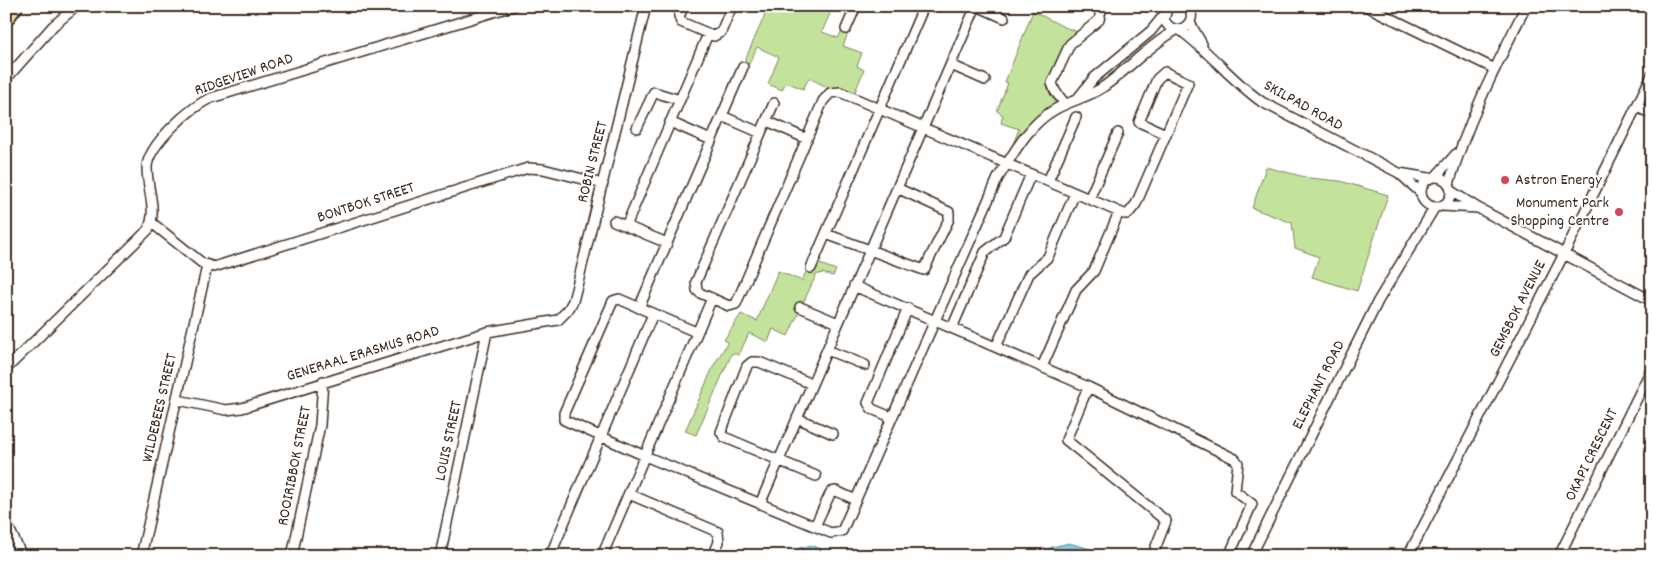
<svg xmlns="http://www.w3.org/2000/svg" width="1658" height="562" font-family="Dekko,sans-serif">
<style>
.green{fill:#c3e39c;stroke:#7f865d}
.water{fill:#83cee3;stroke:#668c94}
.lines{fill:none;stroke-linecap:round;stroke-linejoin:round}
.minor-casing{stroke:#3b2a1e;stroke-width:12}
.major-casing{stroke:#3b2a1e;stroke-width:15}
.minor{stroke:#fff;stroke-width:9}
.major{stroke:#fbddab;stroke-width:11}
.poi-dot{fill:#d1495b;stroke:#fff;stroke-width:2}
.labels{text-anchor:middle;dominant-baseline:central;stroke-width:4;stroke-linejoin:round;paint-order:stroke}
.street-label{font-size:16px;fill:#3b2a1e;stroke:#fff}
.poi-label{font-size:16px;fill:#3b2a1e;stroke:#fff;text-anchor:start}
</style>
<rect width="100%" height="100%" fill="#fff"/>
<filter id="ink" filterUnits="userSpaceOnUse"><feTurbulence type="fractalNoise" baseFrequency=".02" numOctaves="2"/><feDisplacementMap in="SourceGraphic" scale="10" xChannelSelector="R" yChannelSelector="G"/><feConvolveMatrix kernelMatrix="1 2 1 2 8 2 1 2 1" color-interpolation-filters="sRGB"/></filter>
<g filter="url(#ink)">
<path class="green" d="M 769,6 L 833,6 L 822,32 L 838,38 L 842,31 L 848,33 L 843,46 L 862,53 L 857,66 L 864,70 L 854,94 L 831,89 L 809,78 L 803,89 L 786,82 L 782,90 L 768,84 L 779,57 L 757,47 L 749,64 L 744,62 Z
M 1033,11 L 1064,27 L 1078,32 L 1049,82 L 1050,92 L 1055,97 L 1055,105 L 1035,119 L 1013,144 L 1019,129 L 1001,123 L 1003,115 L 997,111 L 1008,83 L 1005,82 Z
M 1266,167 L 1309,178 L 1340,181 L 1388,195 L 1357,291 L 1312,277 L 1319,257 L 1295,248 L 1292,223 L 1252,208 Z
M 820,264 L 836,270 L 833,276 L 822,273 L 816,275 L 788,336 L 773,329 L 768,342 L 749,333 L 739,355 L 732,353 L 696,435 L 685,431 L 714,365 L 728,342 L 724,340 L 741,314 L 757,321 L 778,271 L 802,281 L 808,267 Z"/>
<path class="water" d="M 1069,543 L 1087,548 L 1102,556 L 1032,556 L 1052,547 Z
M 812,545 L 835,556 L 793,556 L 799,548 Z"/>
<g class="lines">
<defs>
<path id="minor" d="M 684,6 L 679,16 L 681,22 L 714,36 L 721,32 L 732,6
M 977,6 L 1004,18
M 1168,6 L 1164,19 C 1173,41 1201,24 1188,6
M 1366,6 L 1495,69
M 1190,23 L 1202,44
M 846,29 L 856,6
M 1180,30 C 1210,52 1232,81 1262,102 L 1399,173 L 1421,193
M 951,65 L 985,80
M 6,79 L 53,26 L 77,6
M 1078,98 L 1094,78 L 1151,31 L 1164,15
M 774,103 L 696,282 L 697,290 L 700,293 L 729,306 L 736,304 L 823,101 L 830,93 L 840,92 L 1124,214 L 1128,214 L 1136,204 L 1188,83 L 1165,72 L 1157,79 L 1139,122 L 1166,134
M 1065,104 L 1055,91 L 1052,83 L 1070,44 L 1099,20 L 1101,11 L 1099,6
M 1637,107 L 1652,114
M 722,116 L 761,133
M 767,121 L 807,139
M 670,122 L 711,140
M 637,128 L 654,92 L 680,100
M 1399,173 L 1429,178
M 1436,176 L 1456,154
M1421 192a15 15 0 1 1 30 0a15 15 0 1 1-30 0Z
M 1048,181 L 1076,117
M 1449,184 C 1467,122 1497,64 1526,6
M 1451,191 L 1478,208 L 1652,301
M 1089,199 L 1118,133
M 1442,206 L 1478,208
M 614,221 L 667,243
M 152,223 L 202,263 L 214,267 L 528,168 L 543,169 L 603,184
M 626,226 L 708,34
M 826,234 L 924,270 L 949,219 L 949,212 L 897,188
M 811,268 L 924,6
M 854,286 L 1088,387 L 1235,459 L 1238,463 L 1235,491 L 1252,504 L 1229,556
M 800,307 L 838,323
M 639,308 L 743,67
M 952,328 L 985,252 L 1004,237 L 1031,174
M 696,332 L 619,299 L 613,301 L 564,413 L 564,420 L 645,456 L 831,533 L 842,531 L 998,178 C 1013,154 1029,124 1054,110 C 1071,100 1091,97 1106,85 C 1130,67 1150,45 1176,30
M 996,347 L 1029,274 L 1048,257 L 1075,193
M 827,350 L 865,365
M 1042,367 L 1076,290 L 1094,271 L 1119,212
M 6,369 L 148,230 C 158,210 147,190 147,168 C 147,146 191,106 211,98 L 513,6
M 812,384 L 759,362 L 752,362 L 747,366 L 721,432 L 724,437 L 816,476
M 1088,387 L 1066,440 L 1166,521 L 1155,549
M 178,400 L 226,410 L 242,408 L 487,332 L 558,320 L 568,310 L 573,301 L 579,278 L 646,6
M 891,417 L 872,409 L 868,403 L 908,308
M 797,418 L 833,434
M 629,494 L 718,532 L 719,542 L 713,556
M 760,504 L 976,6
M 6,522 L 22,556
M 815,526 L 831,492 L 836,491 L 856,500
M 141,556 L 207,266
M 292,556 L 320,425 L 323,381
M 440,556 L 487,332
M 550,556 L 653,314
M 602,556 L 712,298
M 1251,556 L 1378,301 L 1435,207
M 1408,556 L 1564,254 L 1652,75
M 1559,556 L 1652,368"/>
<path id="major" d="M 6,21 L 17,6"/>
</defs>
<use href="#minor" class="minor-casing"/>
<use href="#major" class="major-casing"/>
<use href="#minor" class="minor"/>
<use href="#major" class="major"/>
</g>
</g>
<g class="poi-dot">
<circle cx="1505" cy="180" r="5"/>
<circle cx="1619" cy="212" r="5"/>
</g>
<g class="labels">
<g class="street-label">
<text transform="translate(244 75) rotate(-19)">RIDGEVIEW ROAD</text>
<text transform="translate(1303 106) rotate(29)">SKILPAD ROAD</text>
<text transform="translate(593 162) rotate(-76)">ROBIN STREET</text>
<text transform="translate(366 203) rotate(-18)">BONTBOK STREET</text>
<text transform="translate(1518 309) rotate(-63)">GEMSBOK AVENUE</text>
<text transform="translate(363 354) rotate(-17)">GENERAAL ERASMUS ROAD</text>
<text transform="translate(1319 385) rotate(-63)">ELEPHANT ROAD</text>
<text transform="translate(160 408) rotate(-77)">WILDEBEES STREET</text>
<text transform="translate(449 441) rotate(-78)">LOUIS STREET</text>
<text transform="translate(1592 455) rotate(-64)">OKAPI CRESCENT</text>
<text transform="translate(295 466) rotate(-79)">ROOIRIBBOK STREET</text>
</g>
<g class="poi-label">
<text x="1515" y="180">Astron Energy</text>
<text x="1609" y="203" text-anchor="end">Monument Park<tspan x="1609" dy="18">Shopping Centre</tspan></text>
</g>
</g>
<rect width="1658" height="562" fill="none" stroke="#fff" stroke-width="25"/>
<rect x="12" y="12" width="1633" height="537" fill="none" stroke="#3b2a1e" stroke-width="2" filter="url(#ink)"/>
</svg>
